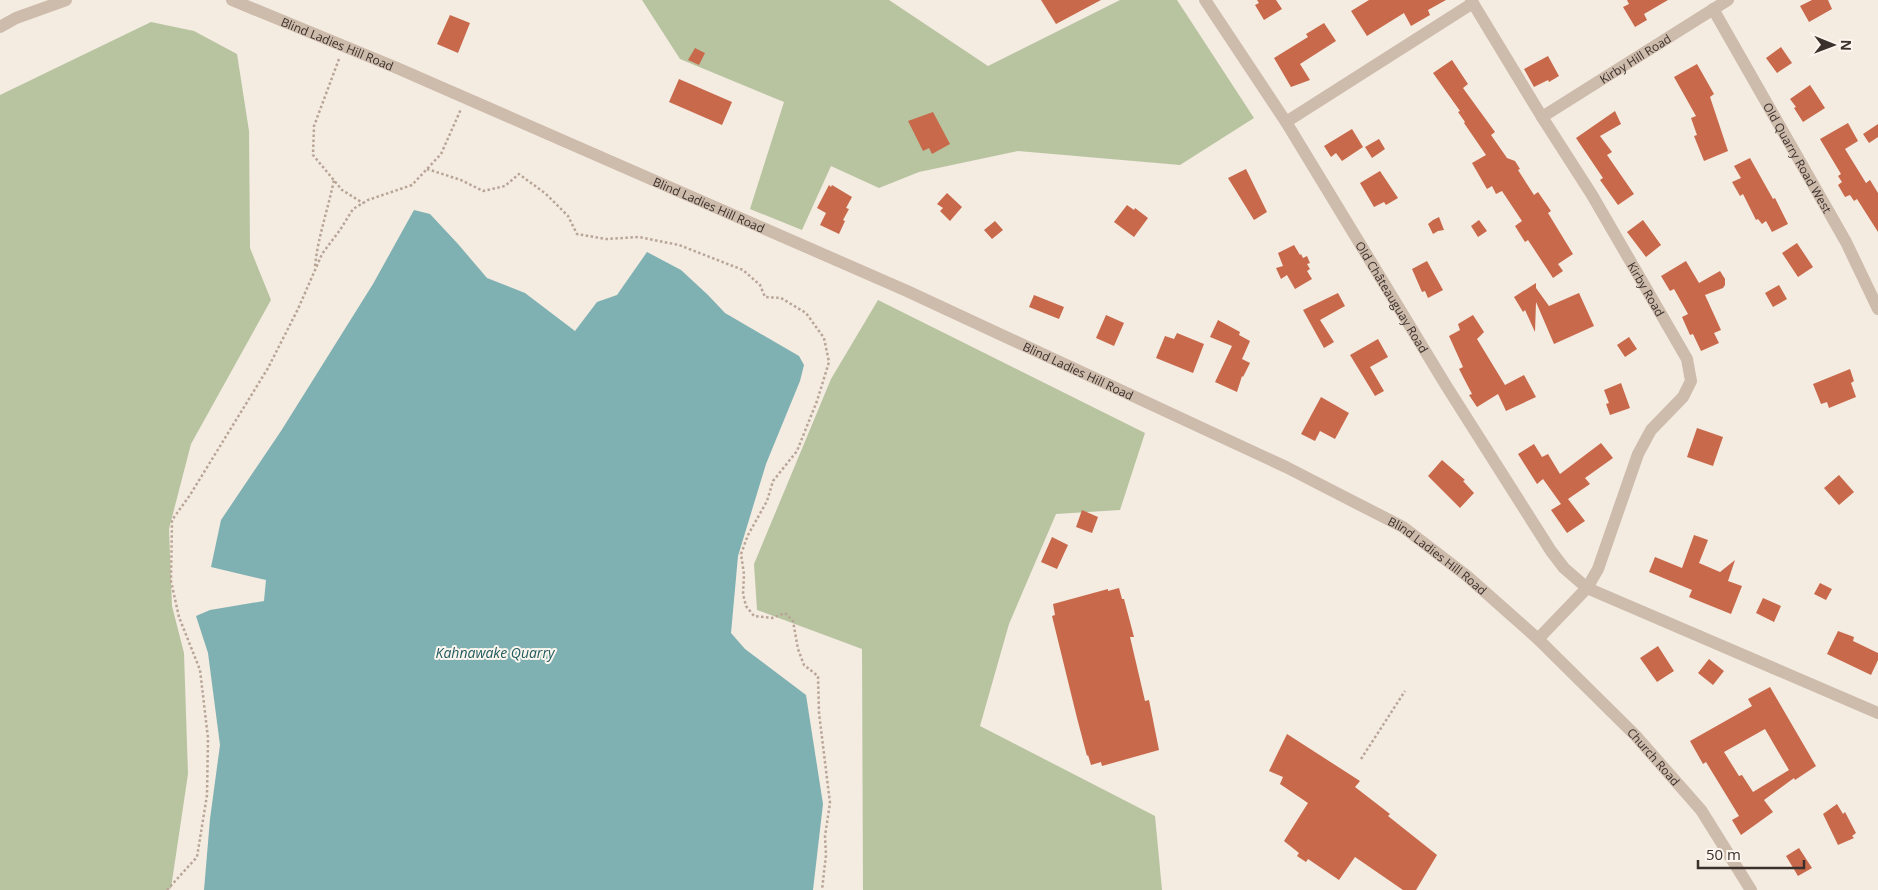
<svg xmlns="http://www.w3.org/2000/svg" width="1878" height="890" font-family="'Open Sans',sans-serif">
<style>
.green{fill:#b8c4a0}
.water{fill:#7fb0b2}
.building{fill:#c8694b;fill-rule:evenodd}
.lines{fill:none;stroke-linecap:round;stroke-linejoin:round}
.path{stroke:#b9a596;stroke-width:2.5;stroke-dasharray:2.5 2.5;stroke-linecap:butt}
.minor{stroke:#cdbbac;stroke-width:12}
.labels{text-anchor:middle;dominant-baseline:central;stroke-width:4;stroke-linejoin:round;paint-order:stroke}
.street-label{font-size:12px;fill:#3b302b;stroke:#fbf5ee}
.water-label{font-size:14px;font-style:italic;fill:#1f5a5e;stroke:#fbf5ee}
</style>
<rect width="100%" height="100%" fill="#f4ebe1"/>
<path class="green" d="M 642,0 L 889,0 L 988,66 L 1120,0 L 1177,0 L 1254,118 L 1180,165 L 1018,151 L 919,172 L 879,188 L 831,166 L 802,230 L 750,209 L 784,102 L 680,59 Z
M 151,22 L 194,31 L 237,54 L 249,131 L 250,248 L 271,300 L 191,444 L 169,529 L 172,606 L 184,653 L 188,774 L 171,888 L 168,890 L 0,890 L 0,95 Z
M 878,300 L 1145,433 L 1120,510 L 1056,514 L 1009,624 L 980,726 L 1155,816 L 1162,890 L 863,890 L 862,649 L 757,610 L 754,564 L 831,379 Z"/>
<path class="water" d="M 414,210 L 430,214 L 458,244 L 487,278 L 525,293 L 575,331 L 597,302 L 617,295 L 647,252 L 681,270 L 708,295 L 725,313 L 799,356 L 804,365 L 800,381 L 766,464 L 738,556 L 731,633 L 745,649 L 806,695 L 823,804 L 813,890 L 204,890 L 210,819 L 220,745 L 208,653 L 196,616 L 210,610 L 264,601 L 266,580 L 211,567 L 221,520 L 281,431 L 373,284 Z"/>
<path class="building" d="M 1041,0 L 1101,0 L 1056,24 Z
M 1257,0 L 1276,0 L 1282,9 L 1264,20 L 1255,5 L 1259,3 Z
M 1369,0 L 1446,0 L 1428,10 L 1430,15 L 1411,26 L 1404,13 L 1367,36 L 1351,11 Z
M 1627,0 L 1668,0 L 1644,14 L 1647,20 L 1635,27 L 1623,7 L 1629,4 Z
M 1812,0 L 1828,0 L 1832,9 L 1809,22 L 1800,6 Z
M 450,15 L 470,23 L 458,53 L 437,44 Z
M 1324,23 L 1336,41 L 1300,64 L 1310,80 L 1291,87 L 1274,58 L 1308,37 L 1306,34 Z
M 1781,47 L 1792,63 L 1777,73 L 1766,58 Z
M 695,48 L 705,53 L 699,65 L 688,60 Z
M 1548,56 L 1559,76 L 1549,82 L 1548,80 L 1534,87 L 1524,69 Z
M 1452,60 L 1468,84 L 1463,88 L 1495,132 L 1491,135 L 1507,158 L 1515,161 L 1520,169 L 1518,170 L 1534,195 L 1538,192 L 1551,211 L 1548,213 L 1573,254 L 1558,264 L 1563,271 L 1553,278 L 1528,240 L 1525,242 L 1515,226 L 1522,221 L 1502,191 L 1496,194 L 1492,186 L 1487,189 L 1472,163 L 1486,155 L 1464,123 L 1465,122 L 1458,112 L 1460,111 L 1433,73 Z
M 1697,64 L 1714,94 L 1710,97 L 1728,151 L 1704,161 L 1694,136 L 1697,135 L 1691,118 L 1696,116 L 1674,77 Z
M 679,79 L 732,102 L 722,125 L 669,102 Z
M 1810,85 L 1825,108 L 1803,122 L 1794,108 L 1796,107 L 1790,99 Z
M 1615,111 L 1621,124 L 1600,136 L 1612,152 L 1607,155 L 1634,194 L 1618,205 L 1600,180 L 1603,178 L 1576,138 Z
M 933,112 L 950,144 L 932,154 L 929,148 L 923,151 L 908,121 Z
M 1848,123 L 1858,141 L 1845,149 L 1866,183 L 1870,180 L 1878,193 L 1878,232 L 1857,199 L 1854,201 L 1850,195 L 1845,197 L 1838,185 L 1842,182 L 1838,176 L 1841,174 L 1820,139 Z
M 1878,124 L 1878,137 L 1869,143 L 1863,134 Z
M 1352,129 L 1363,147 L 1342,161 L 1336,153 L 1331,157 L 1324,146 Z
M 1379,139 L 1385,149 L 1372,158 L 1365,147 Z
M 1750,158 L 1773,199 L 1775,198 L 1788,224 L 1772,232 L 1766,221 L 1762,224 L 1758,219 L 1756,220 L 1743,194 L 1740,196 L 1732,182 L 1741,178 L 1734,166 Z
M 1246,169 L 1267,212 L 1254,220 L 1228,178 Z
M 1380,171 L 1398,198 L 1386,205 L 1384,202 L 1374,207 L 1360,183 Z
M 829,185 L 831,187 L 832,185 L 852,197 L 846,208 L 849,209 L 843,220 L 845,221 L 839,234 L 820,225 L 826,213 L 817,208 Z
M 947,193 L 962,207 L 950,221 L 940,211 L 943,208 L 937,204 Z
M 1127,205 L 1134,210 L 1135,208 L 1148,218 L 1134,237 L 1114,222 Z
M 1439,217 L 1444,230 L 1438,231 L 1433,234 L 1428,224 L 1433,220 Z
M 1479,220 L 1487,231 L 1478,237 L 1471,226 Z
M 1643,220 L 1661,245 L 1646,257 L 1627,232 Z
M 995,221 L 1003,230 L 992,239 L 984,230 Z
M 1797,243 L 1813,267 L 1798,277 L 1782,253 Z
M 1294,245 L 1300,255 L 1301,254 L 1303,258 L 1307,256 L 1310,263 L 1307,264 L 1310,269 L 1307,271 L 1312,279 L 1295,289 L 1287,275 L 1281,279 L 1276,268 L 1283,266 L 1278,253 Z
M 1427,261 L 1443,290 L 1428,298 L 1425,291 L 1422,292 L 1412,269 Z
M 1686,261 L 1699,283 L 1720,271 L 1725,279 L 1725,285 L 1723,288 L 1705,295 L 1721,330 L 1714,333 L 1719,343 L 1701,351 L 1693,334 L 1690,335 L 1682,317 L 1688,314 L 1674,289 L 1670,291 L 1661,276 Z
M 1536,283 L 1536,288 L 1549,306 L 1579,293 L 1594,326 L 1554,344 L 1536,302 L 1535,332 L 1525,310 L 1523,312 L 1514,297 Z
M 1779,285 L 1787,299 L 1773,307 L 1765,293 Z
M 1338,293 L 1345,306 L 1320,320 L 1334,342 L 1324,348 L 1303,310 Z
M 1034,295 L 1064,307 L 1059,319 L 1029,307 Z
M 1106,315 L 1124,323 L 1114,346 L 1096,338 Z
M 1473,315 L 1484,332 L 1477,339 L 1505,385 L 1524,375 L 1536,397 L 1506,411 L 1498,394 L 1477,407 L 1469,395 L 1472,394 L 1459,369 L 1463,367 L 1449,336 L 1460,330 L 1458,324 Z
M 1218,320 L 1240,332 L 1239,335 L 1250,341 L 1242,359 L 1250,363 L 1243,377 L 1242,376 L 1237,392 L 1215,382 L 1232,346 L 1210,337 Z
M 1177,333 L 1204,344 L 1193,373 L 1156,358 L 1165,336 L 1174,339 Z
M 1629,337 L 1637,349 L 1625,357 L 1617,345 Z
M 1378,339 L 1388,357 L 1370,367 L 1384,391 L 1375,396 L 1350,355 Z
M 1850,369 L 1854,381 L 1851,383 L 1856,397 L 1829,408 L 1827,402 L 1821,404 L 1813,384 Z
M 1621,383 L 1630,408 L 1610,415 L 1606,404 L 1609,403 L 1604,390 Z
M 1321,397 L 1349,413 L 1335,439 L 1320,431 L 1315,441 L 1301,434 Z
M 1697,428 L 1723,437 L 1713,466 L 1687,457 Z
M 1601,443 L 1613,458 L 1585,478 L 1590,484 L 1568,499 L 1585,521 L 1567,533 L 1551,510 L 1561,504 L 1543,479 L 1537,484 L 1518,454 L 1534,444 L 1542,457 L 1548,454 L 1560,474 Z
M 1442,460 L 1465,480 L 1463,481 L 1474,493 L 1460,508 L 1428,476 Z
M 1839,475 L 1854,492 L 1839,505 L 1824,488 Z
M 1082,510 L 1098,517 L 1092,533 L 1076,527 Z
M 1694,535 L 1708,540 L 1699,563 L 1720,572 L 1735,560 L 1728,581 L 1742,586 L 1731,614 L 1689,597 L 1692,590 L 1649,572 L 1655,557 L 1682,568 Z
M 1052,537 L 1068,545 L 1057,569 L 1041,562 Z
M 1820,583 L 1832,589 L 1826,600 L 1814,594 Z
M 1119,588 L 1122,599 L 1124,599 L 1134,637 L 1130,637 L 1145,701 L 1149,700 L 1159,750 L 1102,766 L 1101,762 L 1091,765 L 1088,755 L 1087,756 L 1077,718 L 1052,616 L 1055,615 L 1053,604 L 1108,589 L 1108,591 Z
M 1763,598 L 1781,606 L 1774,622 L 1756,613 Z
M 1838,631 L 1854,637 L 1853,641 L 1878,653 L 1878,660 L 1871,675 L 1827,654 Z
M 1658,646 L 1674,671 L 1657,682 L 1640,658 Z
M 1709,659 L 1724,671 L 1713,685 L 1698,673 Z
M 1770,687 L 1816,766 L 1795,780 L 1794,778 L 1764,800 L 1773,812 L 1741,835 L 1732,820 L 1739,816 L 1706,762 L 1703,764 L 1690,741 L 1752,706 L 1748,699 ZM 1765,729 L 1789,770 L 1753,792 L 1742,775 L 1739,776 L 1724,752 Z
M 1287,734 L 1360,781 L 1355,787 L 1390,814 L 1388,816 L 1437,855 L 1416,890 L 1403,890 L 1355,857 L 1339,880 L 1308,859 L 1306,862 L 1297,856 L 1299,853 L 1284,841 L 1308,803 L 1280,784 L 1283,777 L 1269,771 Z
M 1837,804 L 1843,814 L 1845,812 L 1856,833 L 1852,836 L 1854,838 L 1838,845 L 1823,814 Z
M 1799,848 L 1812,868 L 1798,876 L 1786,856 Z"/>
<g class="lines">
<path class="path" d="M 339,59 L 314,126 L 313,155 L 342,190 L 363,203
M 427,169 L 461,180 L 483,191 L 505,186 L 519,174 L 546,194 L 568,216 L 577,234 L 606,239 L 639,237 L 679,245 L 743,270 L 760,285 L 765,297 L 781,298 L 806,313 L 824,338 L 829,362 L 817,401 L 797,451 L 773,481 L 767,501 L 748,535 L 741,554 L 744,574 L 743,594 L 746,606 L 754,616 L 772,618 L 785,613 L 793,621 L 798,649 L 804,665 L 818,676 L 819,713 L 830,803 L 825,836 L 826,855 L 822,890
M 315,266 C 318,237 328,209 334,180
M 1361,759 L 1405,691
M 167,890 L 197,857 L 207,795 L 208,738 L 200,670 L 179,617 L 171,581 L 172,520 L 190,495 L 268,368 L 298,309 L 322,254 L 340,230 L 353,209 L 368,200 L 412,185 L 441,154 L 461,109"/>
<g class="minor">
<path id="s1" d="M 232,0 L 397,68 L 907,291 L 1286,467 L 1403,527 L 1467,576 L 1538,639 L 1635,735 L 1701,810 L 1751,890"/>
<path id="s2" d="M 1205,0 L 1286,122 L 1447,387 L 1551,551 L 1564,568 L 1587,588 L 1878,713"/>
<path id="s3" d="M 1471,0 L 1542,117 L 1592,195 L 1687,359 L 1691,381 L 1683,397 L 1651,430 L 1638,454 L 1598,569 L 1587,588 L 1538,639"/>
<path id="s4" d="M 1713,9 L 1846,242 L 1878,309"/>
<path d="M 0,27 L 16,18 L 66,0"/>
<path id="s5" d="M 1542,117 L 1728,0"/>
<path d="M 1286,122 L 1473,3"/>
</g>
</g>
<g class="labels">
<g class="street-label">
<text stroke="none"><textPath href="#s1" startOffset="114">Blind Ladies Hill Road</textPath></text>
<text stroke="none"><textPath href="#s5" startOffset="110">Kirby Hill Road</textPath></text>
<text stroke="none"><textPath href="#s4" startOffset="171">Old Quarry Road West</textPath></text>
<text stroke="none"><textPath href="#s1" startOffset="519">Blind Ladies Hill Road</textPath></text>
<text stroke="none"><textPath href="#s3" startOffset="338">Kirby Road</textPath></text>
<text stroke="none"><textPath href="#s2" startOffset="351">Old Châteauguay Road</textPath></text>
<text stroke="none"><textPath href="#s1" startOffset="924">Blind Ladies Hill Road</textPath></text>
<text stroke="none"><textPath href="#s1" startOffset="1329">Blind Ladies Hill Road</textPath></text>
<text stroke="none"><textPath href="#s1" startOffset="1625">Church Road</textPath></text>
</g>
<g class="water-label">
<text x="495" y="652">Kahnawake Quarry</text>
</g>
</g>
<g transform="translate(1833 45) rotate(91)" stroke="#fbf5ee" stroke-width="4" paint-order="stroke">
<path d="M0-4L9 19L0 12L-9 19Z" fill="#3b302b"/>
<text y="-8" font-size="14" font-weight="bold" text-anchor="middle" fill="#3b302b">N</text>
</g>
<path d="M1698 860v8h106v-8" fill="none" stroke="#3b302b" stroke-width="2.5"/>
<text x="1706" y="860" font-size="15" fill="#3b302b" stroke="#fbf5ee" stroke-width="4" paint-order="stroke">50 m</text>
</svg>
